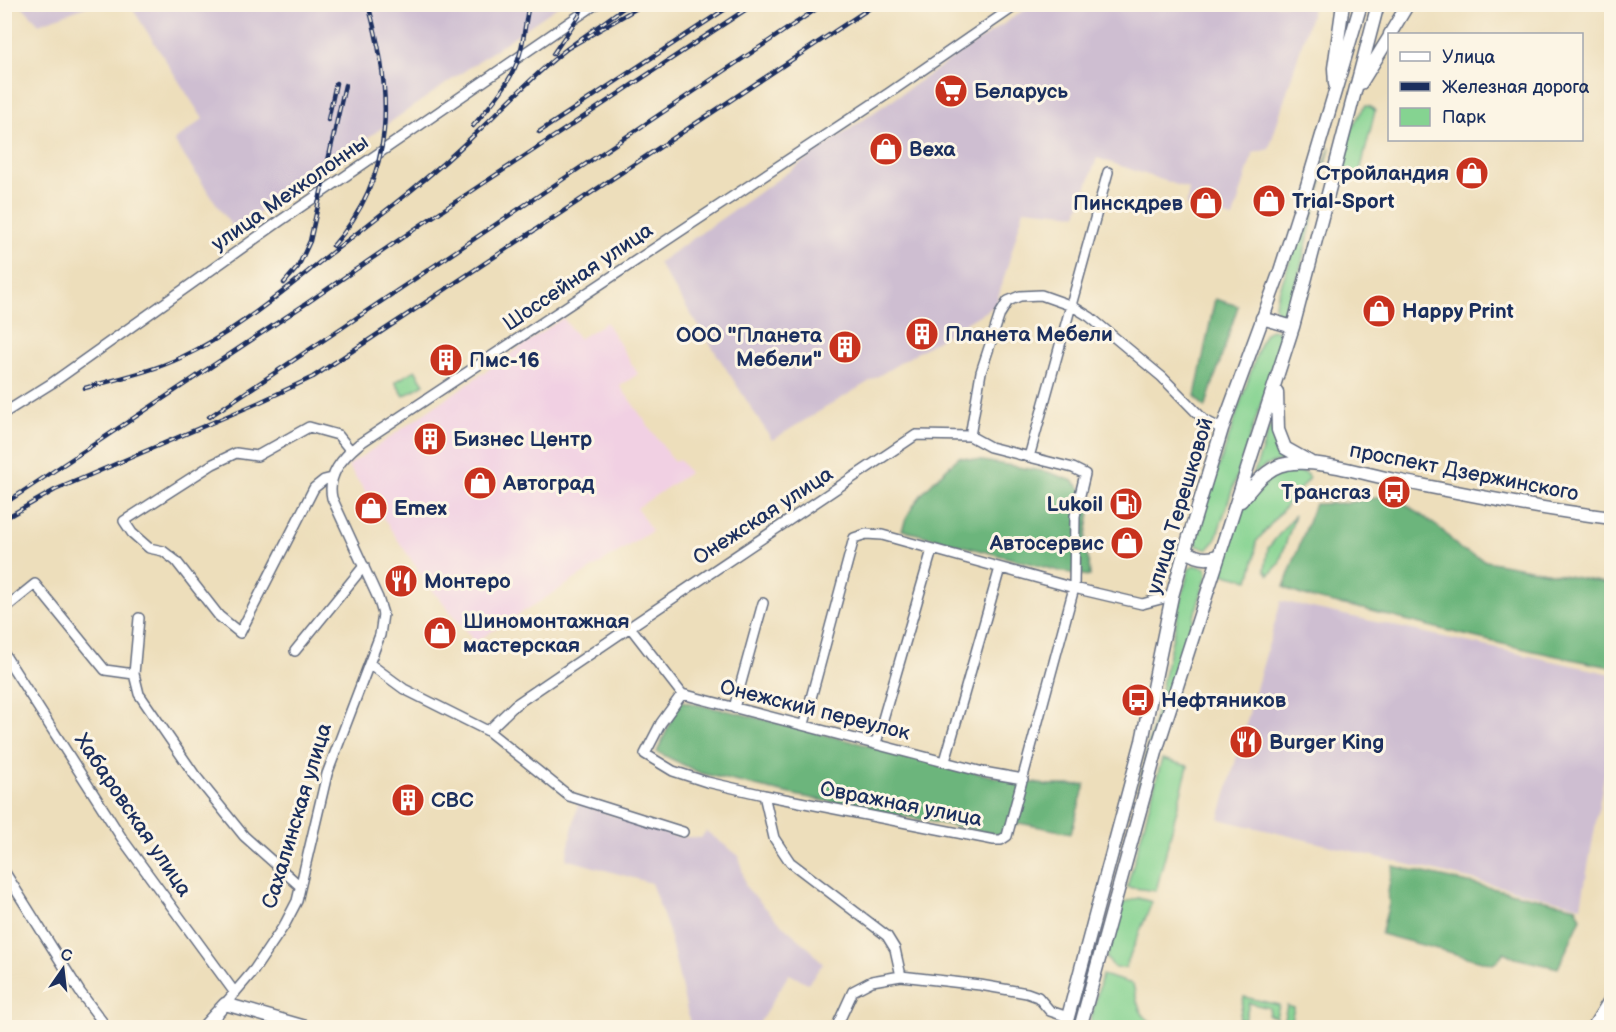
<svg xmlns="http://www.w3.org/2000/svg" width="1616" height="1032" font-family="'Balsamiq Sans',sans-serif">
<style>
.built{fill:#f1d0e3}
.industrial{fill:#cebed1}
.green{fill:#85d391;stroke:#508178;stroke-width:1.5}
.forest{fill:#6cb57b;stroke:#44726c;stroke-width:1.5}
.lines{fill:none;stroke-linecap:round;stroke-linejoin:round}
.minor-casing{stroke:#646c7f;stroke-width:12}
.major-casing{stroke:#646c7f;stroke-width:15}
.minor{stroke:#fff;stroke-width:9}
.major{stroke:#fff;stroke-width:12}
.rail-casing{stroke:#1b2f5e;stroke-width:4.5}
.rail{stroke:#fcf5e5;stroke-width:2;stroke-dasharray:7;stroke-linecap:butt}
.labels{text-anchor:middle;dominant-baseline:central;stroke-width:6;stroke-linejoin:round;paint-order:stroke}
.poi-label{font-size:21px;font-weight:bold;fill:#1b2f5e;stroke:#fcf5e5;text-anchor:start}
.street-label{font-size:21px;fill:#1b2f5e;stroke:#fcf5e5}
</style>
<rect width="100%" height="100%" fill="#fcf5e5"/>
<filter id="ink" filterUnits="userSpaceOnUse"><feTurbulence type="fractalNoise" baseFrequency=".0167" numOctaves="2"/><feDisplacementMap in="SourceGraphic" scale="12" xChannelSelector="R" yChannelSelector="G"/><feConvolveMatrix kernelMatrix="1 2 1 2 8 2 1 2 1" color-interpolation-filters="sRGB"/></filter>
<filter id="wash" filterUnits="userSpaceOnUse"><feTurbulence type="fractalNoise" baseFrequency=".008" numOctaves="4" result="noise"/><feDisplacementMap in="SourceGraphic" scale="24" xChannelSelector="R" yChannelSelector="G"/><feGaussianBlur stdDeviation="1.35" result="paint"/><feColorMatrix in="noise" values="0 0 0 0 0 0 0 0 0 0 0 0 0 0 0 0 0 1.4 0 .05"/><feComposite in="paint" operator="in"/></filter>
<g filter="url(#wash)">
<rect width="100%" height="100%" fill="#eddebb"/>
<path class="built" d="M 563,318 L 579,339 L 606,322 L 638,374 L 620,386 L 674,462 L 679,459 L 689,473 L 637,508 L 652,531 L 475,642 L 429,586 L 348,466 Z"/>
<path class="industrial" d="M 1033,4 L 1314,5 L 1269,149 L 1253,153 L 1233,218 L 1186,206 L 1189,189 L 1097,158 L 1077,214 L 1024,209 L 996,305 L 772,440 L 658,263 L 883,106 Z
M 21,5 L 91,5 L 39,24 Z
M 130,5 L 560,5 L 234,230 L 174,141 L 203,119 Z
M 1281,601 L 1611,674 L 1611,738 L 1581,906 L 1219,819 Z
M 578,803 L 673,836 L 701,838 L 706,831 L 739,856 L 746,887 L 777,920 L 812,951 L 823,964 L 808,983 L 789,974 L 757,1027 L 693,1027 L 690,1024 L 668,929 L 651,883 L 566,859 Z"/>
<path class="green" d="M 1366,106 L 1371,107 L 1375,111 L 1359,176 L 1355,178 C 1350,178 1345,177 1342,173 C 1335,161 1357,115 1366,106 Z
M 1330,147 L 1291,307 L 1289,312 L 1283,315 L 1276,312 L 1275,303 Z
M 1271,330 L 1278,331 L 1283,336 L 1280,347 L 1215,541 L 1208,549 L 1197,546 L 1196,535 L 1261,341 L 1265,333 Z
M 415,370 L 424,384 L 404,396 L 395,382 Z
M 1271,423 C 1275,438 1278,448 1289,458 L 1265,466 L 1253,476 Z
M 1284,471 L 1306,473 L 1309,478 L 1256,542 L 1255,557 L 1249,580 L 1221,573 C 1231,543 1238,505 1263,483 C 1269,478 1278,475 1284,471 Z
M 1295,515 L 1279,564 L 1269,575 L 1265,570 L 1268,548 Z
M 1194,565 L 1206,568 L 1207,576 L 1138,790 L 1184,588 L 1189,569 Z
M 1162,759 L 1188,766 L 1156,891 L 1127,887 Z
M 1138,898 L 1152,902 L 1125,968 L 1115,968 L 1106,958 L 1122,903 Z
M 1102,975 L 1133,984 C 1138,1006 1138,1016 1159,1027 L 1089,1027 Z
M 1244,997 L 1279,1005 L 1276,1017 L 1268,1015 L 1270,1008 L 1249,1003 L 1245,1020 L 1239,1019 Z
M 1287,1006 L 1294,1008 L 1289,1027 L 1282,1027 Z"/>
<path class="forest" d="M 1215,299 L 1238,306 L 1205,408 L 1195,396 Z
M 959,457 L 1048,472 L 1073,481 L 1092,500 L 1084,547 L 1089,562 L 1090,576 L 1063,572 L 902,530 C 911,499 937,478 959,457 Z
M 1387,496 L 1404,503 L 1442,530 L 1460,549 L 1486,561 L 1611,584 L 1611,667 C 1528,651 1445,631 1363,609 C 1336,602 1308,601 1284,587 L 1315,504 L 1346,503 Z
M 680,701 L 738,713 L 995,777 L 1046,785 L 1085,785 L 1071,833 L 1019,823 L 999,835 L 790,794 L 700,773 L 657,752 Z
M 1393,866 L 1576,907 L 1581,918 L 1558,968 L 1515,958 L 1504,952 L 1497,961 L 1493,964 L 1381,934 L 1389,904 L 1388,892 Z"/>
</g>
<g filter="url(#ink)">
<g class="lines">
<defs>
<path id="minor" d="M 4,413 L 52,383 L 280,221 L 596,4
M 970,436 L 981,372 L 1000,314 L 1008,301 L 1020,296 L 1041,295 L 1072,306 L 1090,317 L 1162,377 L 1204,420 L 1222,429
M 1029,457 L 1108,172
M 332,478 L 324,480 L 314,488 L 240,633 L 219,616 L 176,561 L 163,551 L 149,548 L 132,533 L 124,521 L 213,464 L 236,453 L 257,456 L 309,427 L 338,435 L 351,451
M 4,609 L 35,584 L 105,670 L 134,674
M 139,618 L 134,674 L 139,694 L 194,774 L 244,836 L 300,886
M 630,627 L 682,694 L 983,772 L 1023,779
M 295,651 L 364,566
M 4,654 L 123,840 L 235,993
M 370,664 L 404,689 L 488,731 L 569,796 L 683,832
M 682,694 L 661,723 L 645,754 L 673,771 L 707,782 L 764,795 L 774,838 L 790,862 L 887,936 L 895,949 L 901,976 L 872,981 L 853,991 L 836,1028
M 734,708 L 763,603
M 804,724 L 854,538 L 866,534 L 882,535 L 1074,588 L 1142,604 L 1172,596
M 488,731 L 515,705 L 630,627 L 916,435 L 970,436 L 990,447 L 1073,468 L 1085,474 L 1075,516 L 1074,588 L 1007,836 L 1001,840 L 994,840 L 764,795
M 876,743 L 932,550
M 945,761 L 1000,568
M 4,871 L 80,992 L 107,1028
M 901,976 L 980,985 L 1027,993 L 1038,997 L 1050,1011 L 1068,1017
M 225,1004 L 254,970 L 285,924 L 297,901 L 327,774 L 380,635 L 383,614 L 378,598 L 332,498 C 327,475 342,458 359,444 L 889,93 L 1018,4"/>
<path id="major" d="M 1390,34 L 1408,4
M 1361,83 L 1390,36
M 1335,84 L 1334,68 L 1343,4
M 1262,318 L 1293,327
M 1277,392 L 1278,430 L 1285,448 L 1310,462
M 1241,501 C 1253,486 1267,467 1286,464 C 1316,458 1364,474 1395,480 C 1467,494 1539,509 1612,518
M 1185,550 C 1196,558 1207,561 1219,555
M 203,1028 L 225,1004 L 309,1028
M 1065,1028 L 1142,741 L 1172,596 L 1185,550 L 1222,429 L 1280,271 L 1303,199 L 1361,4
M 1080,1028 L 1158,745 L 1293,327 L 1378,4
M 1593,1028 L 1612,997"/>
</defs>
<use href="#minor" class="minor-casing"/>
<use href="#major" class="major-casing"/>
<use href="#minor" class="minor"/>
<use href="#major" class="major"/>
<defs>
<path id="rail" d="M 629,4 L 568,48 L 644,4
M 553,54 L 579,16 L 583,4
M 328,120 L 336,83
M 473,126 C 490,106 509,85 518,60 C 524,43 525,22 529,4
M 539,132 L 733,4
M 333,246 C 397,173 393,92 368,4
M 284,283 L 298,267 L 310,241 L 345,85
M 85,388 C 116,379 150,372 180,358 C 235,333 283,291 330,254 C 378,217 427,180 471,138 C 503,108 533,75 568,48
M 209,417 L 824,4
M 4,504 L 307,303 L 425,222 L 754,4
M 4,519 L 55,490 L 260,402 L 313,377 L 876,4"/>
</defs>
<use href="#rail" class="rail-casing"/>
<use href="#rail" class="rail"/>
</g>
</g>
<defs>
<symbol id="supermarket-disc" viewBox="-11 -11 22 22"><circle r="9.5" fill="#c8321e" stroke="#fcf5e5"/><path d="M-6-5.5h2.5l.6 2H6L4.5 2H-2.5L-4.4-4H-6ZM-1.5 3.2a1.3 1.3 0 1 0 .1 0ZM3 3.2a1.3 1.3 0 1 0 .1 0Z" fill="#fff"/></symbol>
<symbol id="shop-disc" viewBox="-11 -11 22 22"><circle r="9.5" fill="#c8321e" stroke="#fcf5e5"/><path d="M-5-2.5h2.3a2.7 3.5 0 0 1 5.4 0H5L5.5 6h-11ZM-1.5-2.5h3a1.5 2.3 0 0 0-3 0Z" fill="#fff"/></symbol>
<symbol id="building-disc" viewBox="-11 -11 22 22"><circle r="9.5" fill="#c8321e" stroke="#fcf5e5"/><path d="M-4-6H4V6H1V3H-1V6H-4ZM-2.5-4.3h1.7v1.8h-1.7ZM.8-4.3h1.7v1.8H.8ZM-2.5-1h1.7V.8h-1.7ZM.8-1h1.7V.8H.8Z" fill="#fff"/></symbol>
<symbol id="bus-disc" viewBox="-11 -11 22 22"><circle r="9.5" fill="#c8321e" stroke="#fcf5e5"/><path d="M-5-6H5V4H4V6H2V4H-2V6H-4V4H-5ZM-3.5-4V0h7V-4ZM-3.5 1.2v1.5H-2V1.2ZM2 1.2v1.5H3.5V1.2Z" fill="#fff"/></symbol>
<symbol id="fuel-disc" viewBox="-11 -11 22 22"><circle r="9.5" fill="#c8321e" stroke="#fcf5e5"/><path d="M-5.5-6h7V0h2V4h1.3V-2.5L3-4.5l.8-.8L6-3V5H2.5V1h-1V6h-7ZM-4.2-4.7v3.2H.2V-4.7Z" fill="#fff"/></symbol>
<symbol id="restaurant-disc" viewBox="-11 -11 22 22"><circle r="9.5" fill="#c8321e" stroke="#fcf5e5"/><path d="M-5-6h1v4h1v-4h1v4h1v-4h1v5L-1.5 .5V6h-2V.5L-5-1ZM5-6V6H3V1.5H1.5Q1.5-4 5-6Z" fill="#fff"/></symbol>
</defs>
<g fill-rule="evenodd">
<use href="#supermarket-disc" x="932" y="72" width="38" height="38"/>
<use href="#shop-disc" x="867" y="130" width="38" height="38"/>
<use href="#shop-disc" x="1453" y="154" width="38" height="38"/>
<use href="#shop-disc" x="1250" y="182" width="38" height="38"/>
<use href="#shop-disc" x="1187" y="184" width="38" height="38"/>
<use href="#shop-disc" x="1360" y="292" width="38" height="38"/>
<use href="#building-disc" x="903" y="315" width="38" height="38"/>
<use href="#building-disc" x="826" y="328" width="38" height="38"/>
<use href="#building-disc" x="427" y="341" width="38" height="38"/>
<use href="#building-disc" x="411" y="420" width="38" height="38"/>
<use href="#shop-disc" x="461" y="464" width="38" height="38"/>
<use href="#bus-disc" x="1375" y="473" width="38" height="38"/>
<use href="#fuel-disc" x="1107" y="485" width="38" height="38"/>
<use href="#shop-disc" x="352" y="489" width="38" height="38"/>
<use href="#shop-disc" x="1108" y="524" width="38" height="38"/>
<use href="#restaurant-disc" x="382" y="562" width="38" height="38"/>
<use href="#shop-disc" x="421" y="614" width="38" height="38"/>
<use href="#bus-disc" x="1119" y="681" width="38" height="38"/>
<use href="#restaurant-disc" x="1227" y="723" width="38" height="38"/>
<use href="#building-disc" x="389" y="781" width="38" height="38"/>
</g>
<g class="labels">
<g class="poi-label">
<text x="974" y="91">Беларусь</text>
<text x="909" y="149">Веха</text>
<text x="1449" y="173" text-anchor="end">Стройландия</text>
<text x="1292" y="201">Trial-Sport</text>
<text x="1183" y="203" text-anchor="end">Пинскдрев</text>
<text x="1402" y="311">Happy Print</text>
<text x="945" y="334">Планета Мебели</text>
<text x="822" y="335" text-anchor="end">ООО "Планета<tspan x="822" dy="24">Мебели"</tspan></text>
<text x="469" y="360">Пмс-16</text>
<text x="453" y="439">Бизнес Центр</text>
<text x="503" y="483">Автоград</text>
<text x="1371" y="492" text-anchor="end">Трансгаз</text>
<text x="1103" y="504" text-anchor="end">Lukoil</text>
<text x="394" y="508">Emex</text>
<text x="1104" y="543" text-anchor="end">Автосервис</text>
<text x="424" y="581">Монтеро</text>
<text x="463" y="621">Шиномонтажная<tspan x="463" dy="24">мастерская</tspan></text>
<text x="1161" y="700">Нефтяников</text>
<text x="1269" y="742">Burger King</text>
<text x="431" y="800">СВС</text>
</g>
<g class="street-label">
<text transform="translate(290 193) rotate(-35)">улица Мехколонны</text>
<text transform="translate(578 277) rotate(-34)">Шоссейная улица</text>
<text transform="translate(1464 472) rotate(11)">проспект Дзержинского</text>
<text transform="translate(1180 506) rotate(-73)">улица Терешковой</text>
<text transform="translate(763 516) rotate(-33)">Онежская улица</text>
<text transform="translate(815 710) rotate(14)">Онежский переулок</text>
<text transform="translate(901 804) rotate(11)">Овражная улица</text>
<text transform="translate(133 815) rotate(56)">Хабаровская улица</text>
<text transform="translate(297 816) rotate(-73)">Сахалинская улица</text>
</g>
</g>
<rect width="1616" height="1032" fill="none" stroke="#fcf5e5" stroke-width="24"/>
<rect x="1388" y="33" width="195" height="108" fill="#fcf5e5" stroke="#a2a6af" stroke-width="1.5"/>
<rect x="1400" y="52" width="30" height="9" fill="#ffffff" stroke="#a2a6af" stroke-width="1.5"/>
<text x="1442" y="63" font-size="18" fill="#1b2f5e">Улица</text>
<rect x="1400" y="82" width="30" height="9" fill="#1b2f5e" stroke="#a2a6af" stroke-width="1.5"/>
<text x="1442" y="93" font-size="18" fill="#1b2f5e">Железная дорога</text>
<rect x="1400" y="108" width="30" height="18" fill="#85d391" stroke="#a2a6af" stroke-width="1.5"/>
<text x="1442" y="123" font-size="18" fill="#1b2f5e">Парк</text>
<g transform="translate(63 969) rotate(14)" stroke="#fcf5e5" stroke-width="4.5" paint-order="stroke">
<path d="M0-4.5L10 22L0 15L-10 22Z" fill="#1b2f5e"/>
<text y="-9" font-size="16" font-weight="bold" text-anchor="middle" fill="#1b2f5e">С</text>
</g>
</svg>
